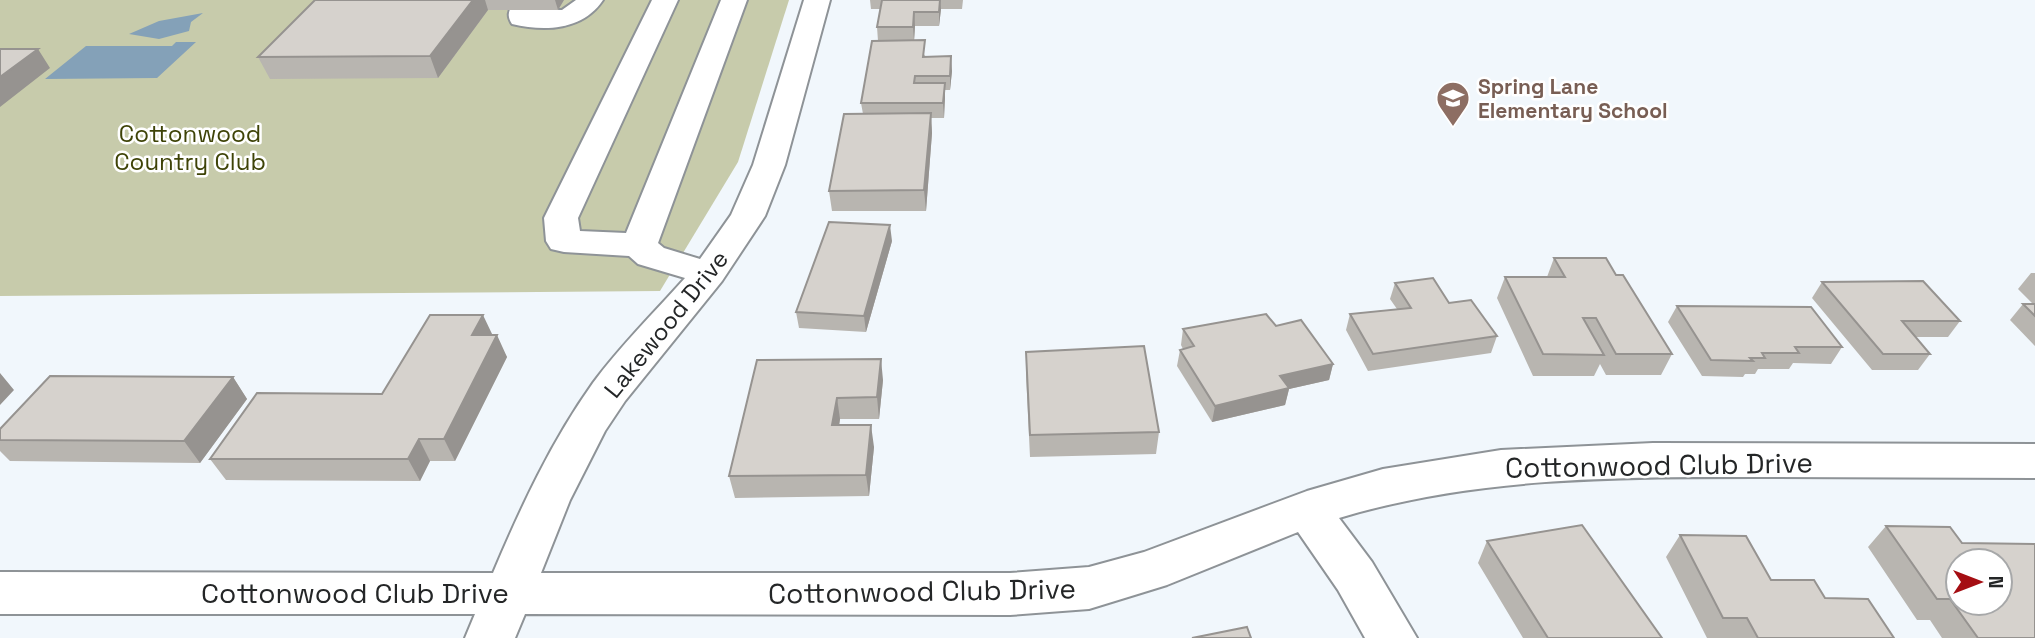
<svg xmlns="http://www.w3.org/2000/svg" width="2035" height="638" font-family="'Space Grotesk',sans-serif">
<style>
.green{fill:#c7cbab}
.water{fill:#84a1b8}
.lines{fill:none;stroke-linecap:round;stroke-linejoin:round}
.minor-casing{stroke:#8e9397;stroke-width:4}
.minor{fill:#fff;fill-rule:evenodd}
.wall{fill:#b8b5b0}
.shaded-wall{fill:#969390}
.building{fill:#d6d2cd;stroke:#969390;stroke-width:2;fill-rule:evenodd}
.labels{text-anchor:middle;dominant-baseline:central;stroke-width:5;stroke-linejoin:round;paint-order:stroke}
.far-education-label{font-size:21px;font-weight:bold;fill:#785e54;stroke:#fff;text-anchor:start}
.park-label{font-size:24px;fill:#3e4307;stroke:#fff}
.street-label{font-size:24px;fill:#242627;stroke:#fff}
.near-street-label{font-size:28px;fill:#242627;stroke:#fff}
</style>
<rect width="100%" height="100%" fill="#f1f7fc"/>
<path class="green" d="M 0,0 L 789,0 L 738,162 L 660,291 L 0,296 Z"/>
<path class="water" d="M 203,13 L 191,22 L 189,31 L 159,39 L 129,34 L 159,21 Z
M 176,42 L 196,42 L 157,78 L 45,79 L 86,46 L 172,46 Z"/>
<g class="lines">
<defs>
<path id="minor" d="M 576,0 L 603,0 C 583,30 546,32 512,24 C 507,16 508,12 513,4 L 522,2 L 531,4 L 535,10 L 562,10 Z
M 652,0 L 678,0 L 578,218 L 580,231 L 626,233 L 721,0 L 747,0 L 658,243 L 664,248 L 700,259 L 731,215 L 753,165 L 804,0 L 830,0 L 785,165 L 765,216 L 722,281 L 625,401 L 605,431 L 570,500 L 541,573 L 1010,573 L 1089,567 L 1144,552 L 1307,491 L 1383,469 L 1501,450 L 1653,443 L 2035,444 L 2035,478 C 1941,478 1848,477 1754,477 C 1614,477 1474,477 1339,518 L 1372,562 L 1417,638 L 1365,638 L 1338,590 L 1298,532 L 1167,585 L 1089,609 L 1010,615 L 525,614 L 515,638 L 465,638 L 475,614 L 0,614 L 0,572 L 493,573 C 521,507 551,442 593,383 C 620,346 654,313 685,278 L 638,264 L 629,256 L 564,252 L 551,249 L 546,241 L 544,218 Z"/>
</defs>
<use href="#minor" class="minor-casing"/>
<use href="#minor" class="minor"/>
</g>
<path class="wall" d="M 315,0 L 564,0 L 558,10 L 488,10 L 438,78 L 270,79 L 258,57 Z
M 870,0 L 963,0 L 962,9 L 941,9 L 939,26 L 915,26 L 914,41 L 926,57 L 952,71 L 950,90 L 945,90 L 944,118 L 931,118 L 932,133 L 926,211 L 832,211 L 829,191 L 863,114 L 861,103 L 878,41 L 877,27 L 880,9 L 871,9 Z
M 892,241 L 866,332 L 799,328 L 796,312 Z
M 1554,258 L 1616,275 L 1672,354 L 1661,375 L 1606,375 L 1600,364 L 1594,376 L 1533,376 L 1497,298 L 1505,277 L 1547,277 Z
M 2031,273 L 2035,273 L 2035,346 L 2010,320 L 2023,304 L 2033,304 L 2018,289 Z
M 1822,282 L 1960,321 L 1948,337 L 1916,337 L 1930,354 L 1918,370 L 1872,370 L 1812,298 Z
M 1395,283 L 1449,303 L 1497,336 L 1491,353 L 1368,371 L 1346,330 L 1350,314 L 1397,309 L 1390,299 Z
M 1677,306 L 1842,347 L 1831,364 L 1793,363 L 1789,369 L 1758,369 L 1755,374 L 1745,374 L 1743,377 L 1702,376 L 1668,322 Z
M 1276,326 L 1333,364 L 1329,380 L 1289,389 L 1285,405 L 1212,422 L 1177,366 L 1180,350 L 1183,349 L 1181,345 L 1183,329 Z
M 492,335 L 507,357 L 455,461 L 430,461 L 420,481 L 226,480 L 210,459 L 382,394 Z
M 1026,352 L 1159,432 L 1156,454 L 1030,457 L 1026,374 Z
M 757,360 L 883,380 L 879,419 L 840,419 L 839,425 L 874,447 L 869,496 L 735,498 L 729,476 Z
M 233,377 L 247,399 L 200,463 L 10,461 L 0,451 L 0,429 Z
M 1886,526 L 1962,543 L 2035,638 L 1942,638 L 1930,620 L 1917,620 L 1868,547 Z
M 1680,535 L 1771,580 L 1825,598 L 1894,638 L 1707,638 L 1666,557 Z
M 1487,541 L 1662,638 L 1523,638 L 1478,563 Z"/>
<path class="shaded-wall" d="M 473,0 L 485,0 L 488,10 L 438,78 L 430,56 Z
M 555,0 L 564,0 L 558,10 Z
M 940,0 L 941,9 L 939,26 L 939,12 Z
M 914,12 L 915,26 L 914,41 L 913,27 Z
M 38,49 L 50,68 L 0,107 L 0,77 Z
M 951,56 L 952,71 L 950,90 L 950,76 Z
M 945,83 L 945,98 L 944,118 L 943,103 Z
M 931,113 L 932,133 L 926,211 L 924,190 Z
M 890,225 L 892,241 L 866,332 L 864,316 Z
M 483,315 L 493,336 L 472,335 Z
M 497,335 L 507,357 L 455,461 L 444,439 Z
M 881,359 L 883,380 L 879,419 L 877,397 Z
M 1333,364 L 1329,380 L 1289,389 L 1285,405 L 1212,422 L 1215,406 L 1280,376 Z
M 0,373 L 14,390 L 0,405 Z
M 233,377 L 247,399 L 200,463 L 184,441 Z
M 837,398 L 840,419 L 836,447 L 832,425 Z
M 871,425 L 874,447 L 869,496 L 866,475 Z
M 419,439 L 430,461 L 420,481 L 408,459 Z"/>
<path class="building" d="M 315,0 L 473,0 L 430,56 L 258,57 Z
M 882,0 L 940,0 L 939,12 L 914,12 L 913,27 L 877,27 Z
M 925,40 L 923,57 L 951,56 L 950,76 L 915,76 L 914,83 L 945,83 L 943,103 L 861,103 L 872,41 Z
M 0,49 L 38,49 L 0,77 Z
M 931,113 L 924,190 L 829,191 L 844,114 Z
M 829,222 L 890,225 L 864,316 L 796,312 Z
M 1554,258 L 1606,258 L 1616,275 L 1623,275 L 1672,354 L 1616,354 L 1596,318 L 1583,318 L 1604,355 L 1543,354 L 1505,277 L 1565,277 Z
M 1433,278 L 1449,303 L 1471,300 L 1497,336 L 1373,354 L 1350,314 L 1411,308 L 1395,283 Z
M 1923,281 L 1960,321 L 1902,321 L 1930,354 L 1883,354 L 1822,282 Z
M 2023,304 L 2035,304 L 2035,316 Z
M 1677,306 L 1811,307 L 1842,347 L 1795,347 L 1799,353 L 1762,353 L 1765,358 L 1750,358 L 1753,361 L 1711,360 Z
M 1266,314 L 1276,326 L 1301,320 L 1333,364 L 1280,376 L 1289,388 L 1215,406 L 1180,350 L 1194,346 L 1183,329 Z
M 430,315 L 483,315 L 472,335 L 497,335 L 444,439 L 419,439 L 408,459 L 210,459 L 257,393 L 382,394 Z
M 1144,346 L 1159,432 L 1030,435 L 1026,352 Z
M 881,359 L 877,397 L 837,398 L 832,425 L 871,425 L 866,475 L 729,476 L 757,360 Z
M 50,376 L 233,377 L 184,441 L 0,440 L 0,429 Z
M 1582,525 L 1662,638 L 1548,638 L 1487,541 Z
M 1886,526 L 1950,527 L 1962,543 L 2035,544 L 2035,638 L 1978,638 L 1950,599 L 1937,599 ZM 1958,561 L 2000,561 L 2000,603 L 1958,603 Z
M 1680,535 L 1746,536 L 1771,580 L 1814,580 L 1825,598 L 1868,599 L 1894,638 L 1758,638 L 1747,618 L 1723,618 Z
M 1247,627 L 1251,638 L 1192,638 Z"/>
<defs>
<symbol id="school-pin" viewBox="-11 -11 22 30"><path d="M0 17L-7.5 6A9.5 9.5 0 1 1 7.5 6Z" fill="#8d6e63" stroke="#fff"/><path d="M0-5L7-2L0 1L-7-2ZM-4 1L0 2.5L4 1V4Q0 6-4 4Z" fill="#fff"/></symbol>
</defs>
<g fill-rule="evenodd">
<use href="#school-pin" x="1434" y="79" width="38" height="52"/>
</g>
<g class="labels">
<g class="far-education-label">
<text x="1478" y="86">Spring Lane<tspan x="1478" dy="24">Elementary School</tspan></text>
</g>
<g class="park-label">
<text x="190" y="133">Cottonwood<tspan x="190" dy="28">Country Club</tspan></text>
</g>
<g class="street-label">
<text transform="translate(666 324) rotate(-51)">Lakewood Drive</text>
</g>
<g class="near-street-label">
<text transform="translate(1659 465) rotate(-1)">Cottonwood Club Drive</text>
<text transform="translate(922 591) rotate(-1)">Cottonwood Club Drive</text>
<text x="355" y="593">Cottonwood Club Drive</text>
</g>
</g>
<g transform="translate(1979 582) rotate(90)"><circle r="33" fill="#ffffff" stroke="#a7a8a9" stroke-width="2"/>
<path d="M0-5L12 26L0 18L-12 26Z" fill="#a50e13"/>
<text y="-10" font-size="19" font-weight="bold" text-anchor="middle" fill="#242627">N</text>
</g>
</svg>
